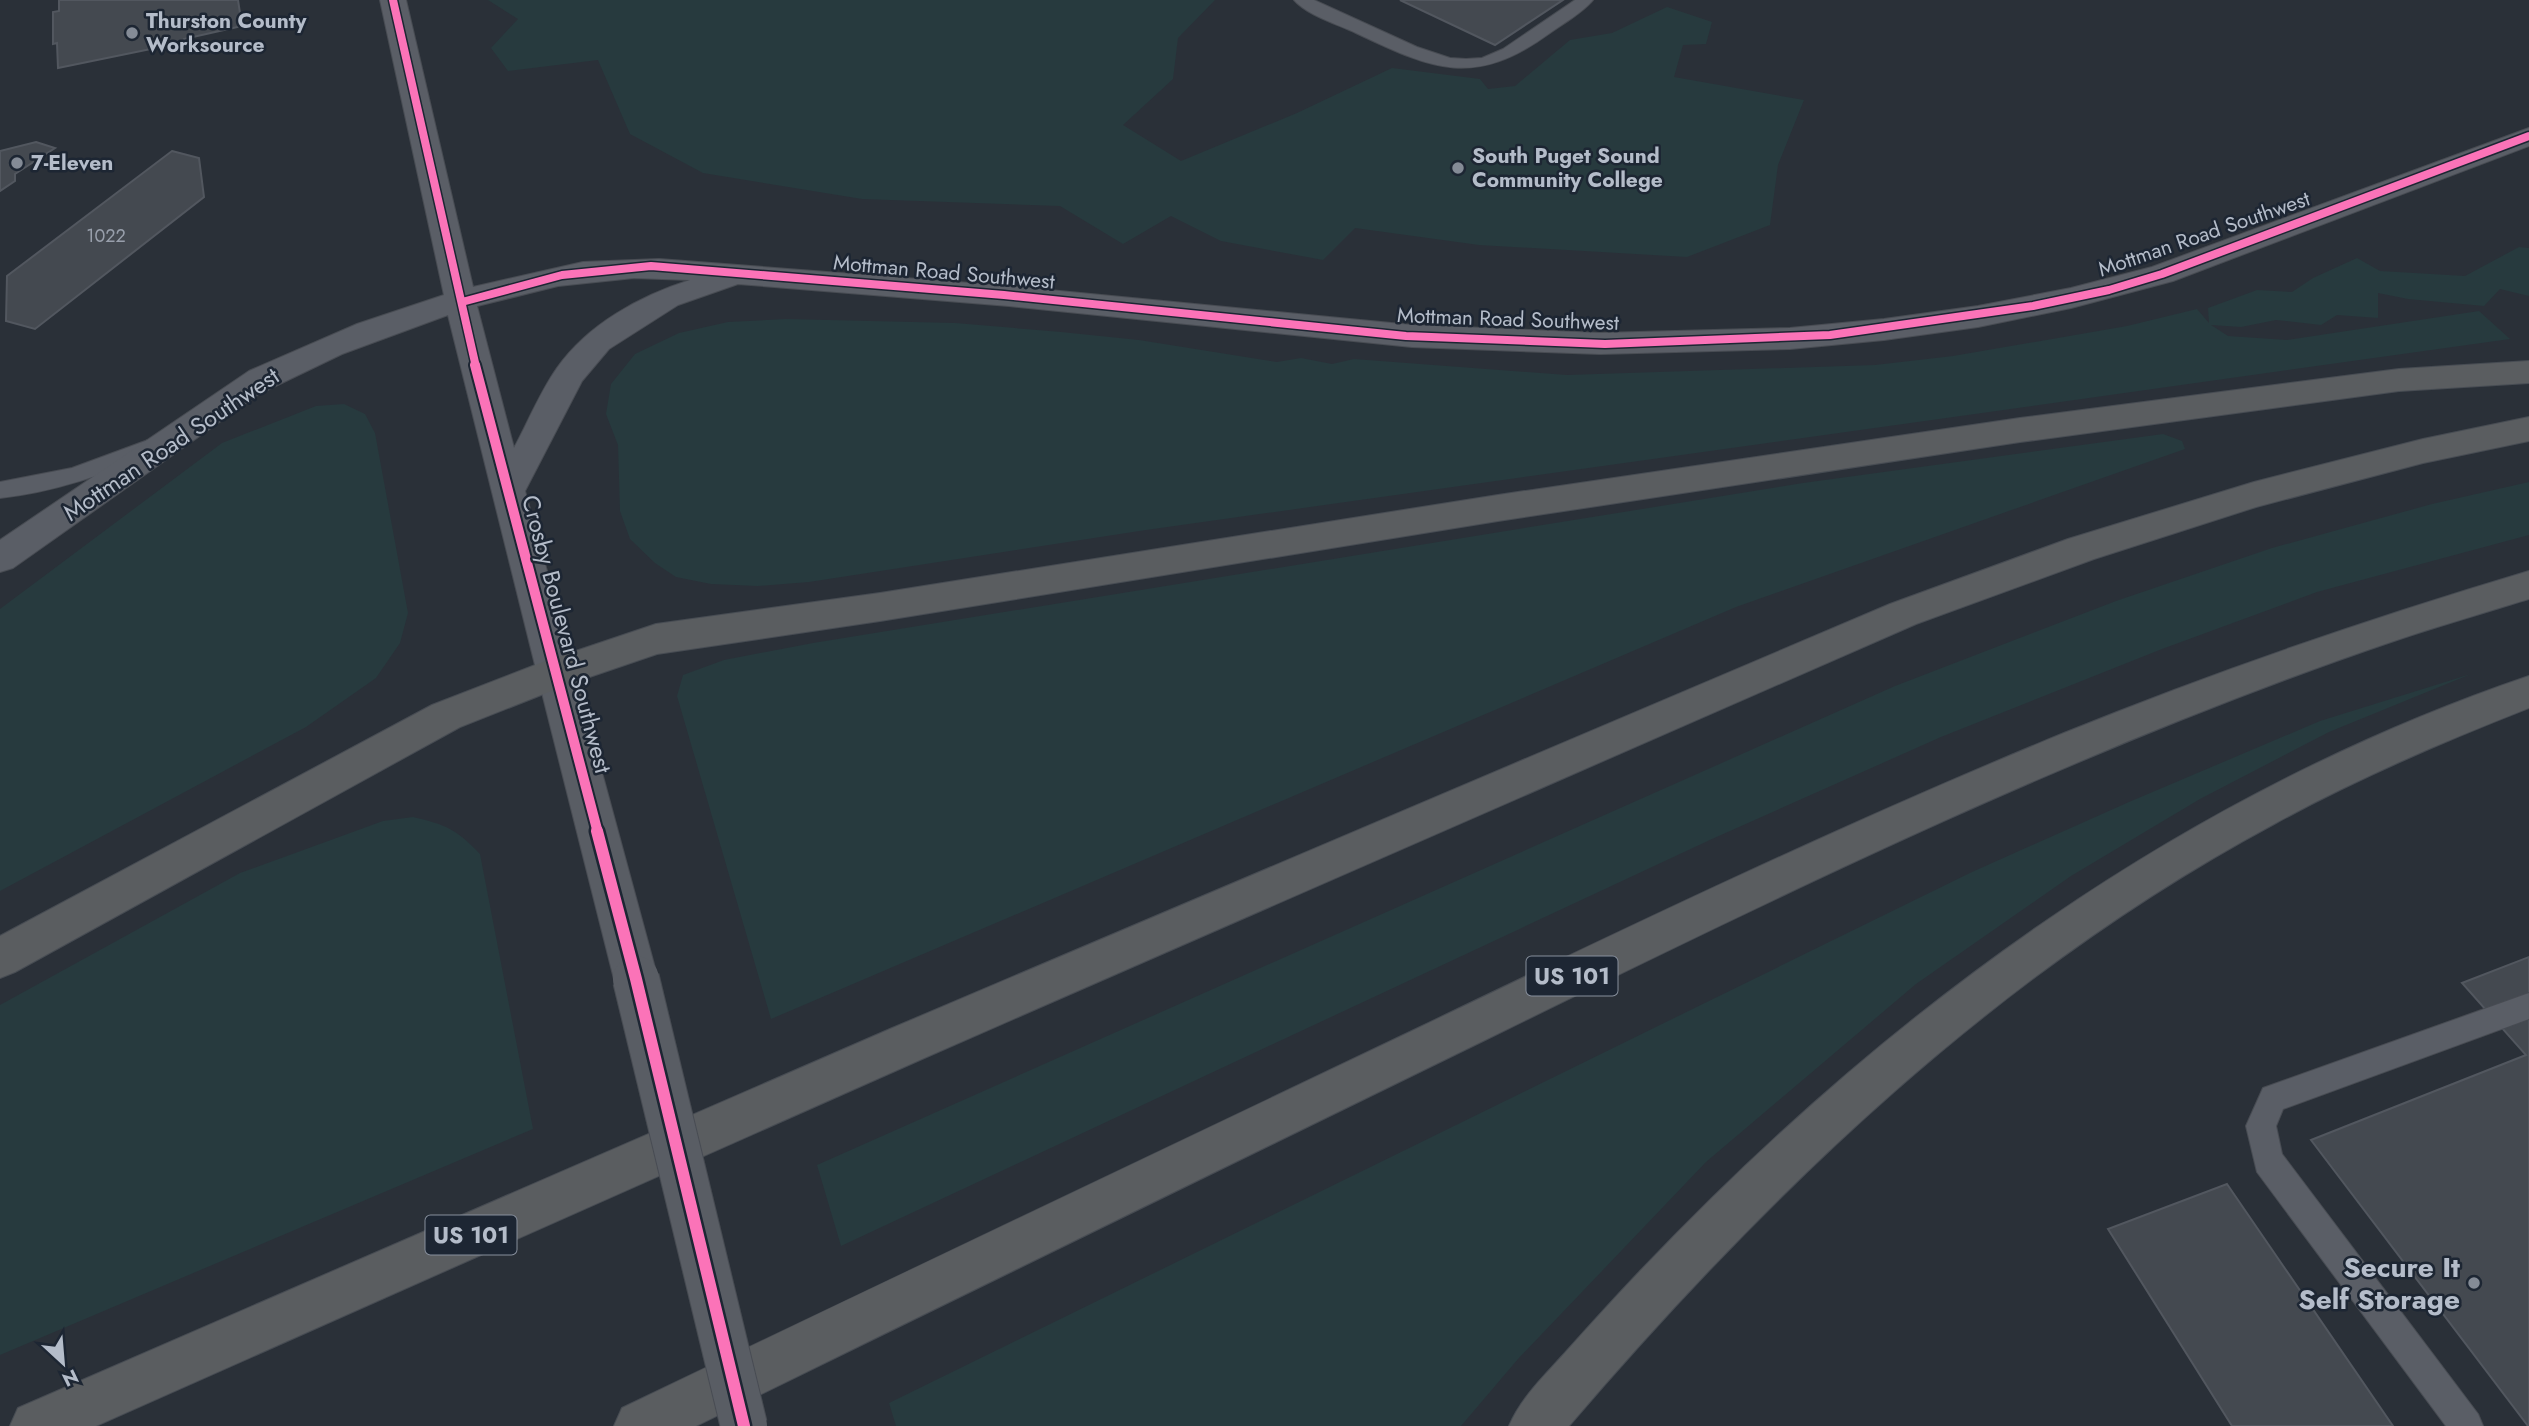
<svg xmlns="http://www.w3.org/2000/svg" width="2529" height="1426" font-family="Jost,sans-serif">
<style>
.green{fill:#273a3e}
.building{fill:#444950;stroke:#52575f;stroke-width:2}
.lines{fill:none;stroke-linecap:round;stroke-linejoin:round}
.service-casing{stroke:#484c53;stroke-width:2}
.tertiary-casing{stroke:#484c53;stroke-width:2}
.secondary-casing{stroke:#484c53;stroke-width:2}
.motorway-casing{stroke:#474c53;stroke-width:2}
.service{fill:#5a5e66;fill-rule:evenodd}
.tertiary{fill:#5a5e66;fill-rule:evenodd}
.secondary{fill:#595d64;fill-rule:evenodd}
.motorway{fill:#5a5d60;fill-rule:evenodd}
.secondary-bridge-casing{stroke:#484c53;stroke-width:48;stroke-linecap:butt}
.secondary-bridge{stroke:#595d64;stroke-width:46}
.cycleway-far2-casing{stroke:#1d2633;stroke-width:11}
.cycleway-far1-casing{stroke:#1d2633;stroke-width:14}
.cycleway-casing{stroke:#1d2633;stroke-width:17}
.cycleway-far2{stroke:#fb73b8;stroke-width:8}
.cycleway-far1{stroke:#fb73b8;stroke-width:10}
.cycleway{stroke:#fb73b8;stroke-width:12}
.poi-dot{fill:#848b96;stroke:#1d2633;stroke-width:2.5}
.labels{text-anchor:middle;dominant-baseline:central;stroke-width:5;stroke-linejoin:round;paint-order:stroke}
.far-number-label{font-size:18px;fill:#989fab}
.far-poi-label{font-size:21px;font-weight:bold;fill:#b4bcc9;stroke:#1d2633;text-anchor:start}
.far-street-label{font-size:21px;fill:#b4bcc9;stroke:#1d2633}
.shield{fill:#1d2633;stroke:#878f9c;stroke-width:2}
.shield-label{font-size:23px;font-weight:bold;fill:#b4bcc9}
.street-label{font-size:24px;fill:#b4bcc9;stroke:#1d2633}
.near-poi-label{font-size:28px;font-weight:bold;fill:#b4bcc9;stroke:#1d2633;text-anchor:end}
</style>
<rect width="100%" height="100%" fill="#2a3038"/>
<path class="green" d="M 488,0 L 1215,0 L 1178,38 L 1173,79 L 1123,125 L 1181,161 L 1297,113 L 1392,68 L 1480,79 L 1488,89 L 1515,86 L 1570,40 L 1612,33 L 1667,7 L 1712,22 L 1706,44 L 1683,45 L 1674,77 L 1804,100 L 1778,165 L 1770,225 L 1687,257 L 1479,245 L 1355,228 L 1323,260 L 1221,241 L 1171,216 L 1123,244 L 1060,206 L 862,199 L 703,173 L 630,134 L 598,60 L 508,71 L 491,48 L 518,19 Z
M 2519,247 L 2529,248 L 2529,296 L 2500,289 L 2484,306 L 2408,299 L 2378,293 L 2378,318 L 2337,315 L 2321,325 L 2276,320 L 2241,327 L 2211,325 L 2228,336 L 2287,340 L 2479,311 L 2510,339 L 1146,530 L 809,582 L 758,586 L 711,584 L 676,577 L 655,563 L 630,539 L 620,511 L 618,445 L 606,414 L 611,384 L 635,354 L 679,333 L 728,322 L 786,319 L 955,323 L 1061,332 L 1139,340 L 1277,362 L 1301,358 L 1332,364 L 1354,359 L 1567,375 L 1875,365 L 1953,356 L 2127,326 L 2197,309 L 2209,323 L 2208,308 L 2257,290 L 2292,292 L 2313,278 L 2357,258 L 2380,271 L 2465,276 Z
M 344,404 L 365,414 L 375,433 L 408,613 L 400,643 L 376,678 L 306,727 L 0,891 L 0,609 L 222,443 L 316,406 Z
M 2163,434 L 2182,441 L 2185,449 L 1736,607 L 771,1019 L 677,696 L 683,675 L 724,660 L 813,643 L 1803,483 Z
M 2529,482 L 2529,535 L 2317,592 L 2162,649 L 1941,737 L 1712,839 L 841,1246 L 817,1165 L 1895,686 L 2116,601 L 2272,548 L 2432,504 Z
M 2471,674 L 2329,732 L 2200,799 L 2071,876 L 1916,984 L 1706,1162 L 1518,1359 L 1461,1426 L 896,1426 L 889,1403 L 1972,872 L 2129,802 L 2320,721 Z
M 413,817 C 447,825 456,829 480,854 L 533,1129 L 0,1355 L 0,1005 L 240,873 L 383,821 Z"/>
<path class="building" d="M 59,0 L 238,0 L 242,26 L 184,39 L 185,42 L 58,68 L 57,43 L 53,44 L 53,12 L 59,11 Z
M 1400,0 L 1563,0 L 1495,45 Z
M 36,142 L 55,148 L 15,174 L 15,181 L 0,191 L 0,151 Z
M 172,151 L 199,158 L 204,197 L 35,329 L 6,321 L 7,276 Z
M 2529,957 L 2529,1426 L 2528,1426 L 2311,1140 L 2526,1055 L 2462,983 Z
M 2227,1184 L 2393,1426 L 2232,1426 L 2108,1229 Z"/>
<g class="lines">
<defs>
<path id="service" d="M 1294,0 L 1314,0 L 1417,47 L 1450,58 L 1466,59 L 1482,58 L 1503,49 L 1575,0 L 1593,0 C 1582,13 1564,23 1550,33 C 1474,88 1434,70 1356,33 C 1337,24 1307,15 1294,0 Z
M 148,440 L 156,443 L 159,448 L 156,453 C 105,474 55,492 0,498 L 0,482 L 72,468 Z
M 2529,993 L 2529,1019 L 2283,1109 L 2276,1126 L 2282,1154 L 2478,1414 L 2483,1426 L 2446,1426 L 2257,1172 L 2246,1126 L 2263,1088 Z"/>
<path id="tertiary" d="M 380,0 L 406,0 L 473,287 L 583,262 L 659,259 L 1009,286 L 1412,325 L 1600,333 L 1790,328 L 1884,319 L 1978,306 L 2071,288 L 2152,267 L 2529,128 L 2529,146 L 2173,281 L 2071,308 L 1978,327 L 1884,340 L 1790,349 L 1600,354 L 1412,347 L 1009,306 L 738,284 L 678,305 L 609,349 L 582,381 L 525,491 L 575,673 L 569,684 L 556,688 L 543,684 L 537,673 L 448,315 L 342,354 L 259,394 L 13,568 L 0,572 L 0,540 L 249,371 L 357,324 L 444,295 ZM 634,278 L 690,280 C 640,296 588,324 557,368 C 540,392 528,422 514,448 L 477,306 L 558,286 Z"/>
<path id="secondary" d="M 556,658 L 569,662 L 575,673 L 658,979 L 651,993 L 636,999 L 621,993 L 614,979 L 537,673 L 543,662 Z"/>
<path id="motorway" d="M 2529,361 L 2529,383 L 2399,391 L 2020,442 L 1498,521 L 880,621 L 657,654 L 569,684 L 460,727 L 15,972 L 0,978 L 0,936 L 432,705 L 543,662 L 656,624 L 880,593 L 1498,495 L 2020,418 L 2399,369 Z
M 2529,417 L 2529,441 L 2423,463 L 2256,507 L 2094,559 L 1916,624 L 922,1059 L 96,1426 L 10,1426 L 18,1408 L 890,1029 L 1890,604 L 2068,539 L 2254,482 L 2423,439 Z
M 2529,571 L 2529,599 C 2484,613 2438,626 2394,641 C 2081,747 1783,894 1487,1039 C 1223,1168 959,1297 696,1426 L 614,1426 L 622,1408 C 886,1281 1151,1155 1416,1029 C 1630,926 1845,823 2064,733 C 2216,671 2372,618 2529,571 Z
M 2529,676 L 2529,708 C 2442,742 2356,779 2274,824 C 1998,972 1771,1190 1569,1426 L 1509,1426 C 1521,1398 1543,1377 1563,1355 C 1589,1326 1615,1297 1642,1269 C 1890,1008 2185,793 2529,676 Z"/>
</defs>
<use href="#service" class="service-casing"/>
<use href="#tertiary" class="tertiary-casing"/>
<use href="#secondary" class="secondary-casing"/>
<use href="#motorway" class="motorway-casing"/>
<use href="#service" class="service"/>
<use href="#tertiary" class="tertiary"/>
<use href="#secondary" class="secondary"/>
<use href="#motorway" class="motorway"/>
<defs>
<path id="secondary-bridge" d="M 636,979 L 744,1426"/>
</defs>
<use href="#secondary-bridge" class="secondary-bridge-casing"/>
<use href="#secondary-bridge" class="secondary-bridge"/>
<defs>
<path id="cycleway-far2" d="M 393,0 L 476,367
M 462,302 L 562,275 L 651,266 L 1004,295 L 1406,336 L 1605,344 L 1830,335 L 2033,306 L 2109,290 L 2162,274 L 2529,136"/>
<path id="cycleway-far1" d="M 475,365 L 598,833"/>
<path id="cycleway" d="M 597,831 L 636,979 L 744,1426"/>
</defs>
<use href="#cycleway-far2" class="cycleway-far2-casing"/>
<use href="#cycleway-far1" class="cycleway-far1-casing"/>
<use href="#cycleway" class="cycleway-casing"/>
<use href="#cycleway-far2" class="cycleway-far2"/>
<use href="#cycleway-far1" class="cycleway-far1"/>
<use href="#cycleway" class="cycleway"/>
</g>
<g class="poi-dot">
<circle cx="132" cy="33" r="7"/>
<circle cx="17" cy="163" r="7"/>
<circle cx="1458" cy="168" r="7"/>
<circle cx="2474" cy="1283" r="7"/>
</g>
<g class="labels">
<g class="far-number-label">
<text x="106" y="236">1022</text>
</g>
<g class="far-poi-label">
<text x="146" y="21">Thurston County<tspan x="146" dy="24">Worksource</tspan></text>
<text x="1472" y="156">South Puget Sound<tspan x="1472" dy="24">Community College</tspan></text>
<text x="31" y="163">7-Eleven</text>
</g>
<g class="far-street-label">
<text transform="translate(2204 234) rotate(-19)">Mottman Road Southwest</text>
<text transform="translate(944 272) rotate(5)">Mottman Road Southwest</text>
<text transform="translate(1508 319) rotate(2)">Mottman Road Southwest</text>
</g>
<g class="shield">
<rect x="1526.5" y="956.5" width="91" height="39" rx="5"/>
<rect x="425.5" y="1215.5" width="91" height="39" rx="5"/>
</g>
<g class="shield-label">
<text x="1572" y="976">US 101</text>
<text x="471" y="1235">US 101</text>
</g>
<g class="street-label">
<text transform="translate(171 444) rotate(-34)">Mottman Road Southwest</text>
<text transform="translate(567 634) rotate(75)">Crosby Boulevard Southwest</text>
</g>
<g class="near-poi-label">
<text x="2460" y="1267">Secure It<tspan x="2460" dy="32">Self Storage</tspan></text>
</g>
</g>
<g transform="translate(63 1363) rotate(154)" stroke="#1d2633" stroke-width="5" paint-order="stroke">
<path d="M0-5L12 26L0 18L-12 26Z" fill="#b4bcc9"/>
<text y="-10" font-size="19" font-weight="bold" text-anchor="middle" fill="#b4bcc9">N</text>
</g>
</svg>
